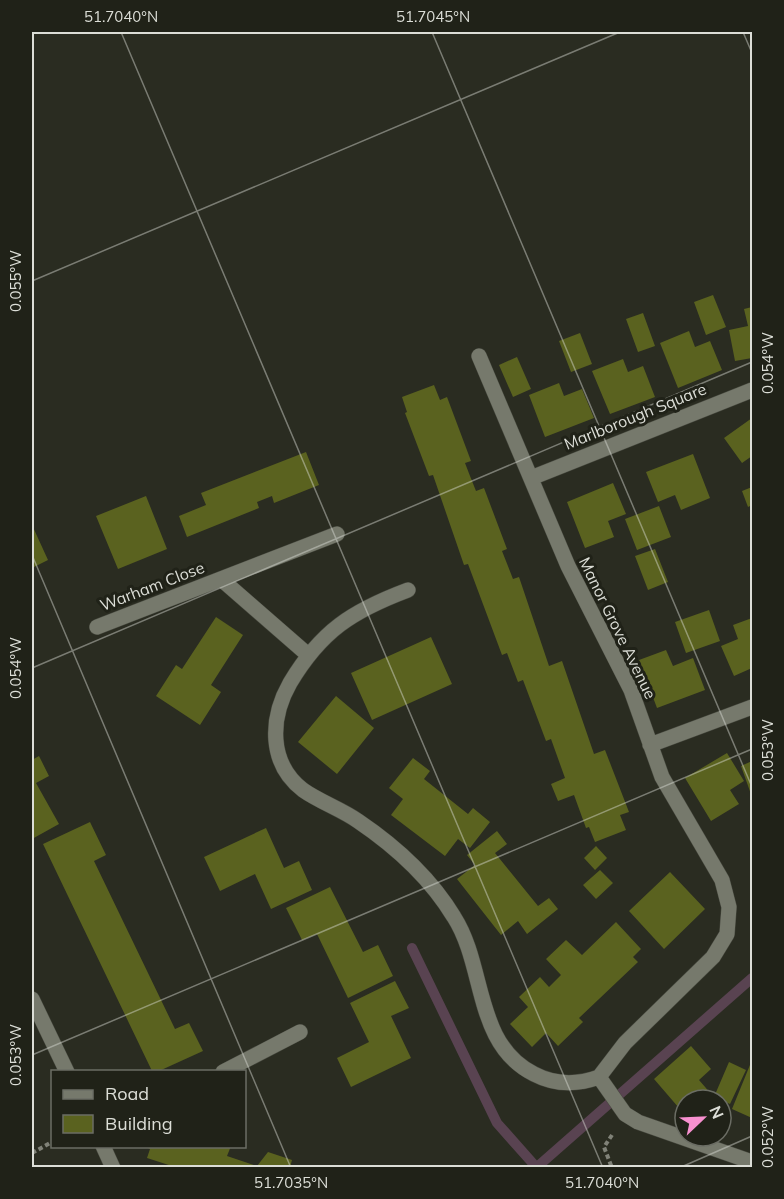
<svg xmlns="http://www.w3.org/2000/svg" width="784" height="1199" font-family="Mulish,sans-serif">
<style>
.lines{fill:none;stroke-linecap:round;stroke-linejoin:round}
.stream{stroke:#594351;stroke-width:10}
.building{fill:#5a621f}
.street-casing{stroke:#47493f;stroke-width:16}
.path{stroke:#808278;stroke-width:4;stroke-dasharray:4.5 3;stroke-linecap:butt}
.street{stroke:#76796c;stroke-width:15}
.ticks{fill:none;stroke:#dcded7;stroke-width:1.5;stroke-opacity:0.45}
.labels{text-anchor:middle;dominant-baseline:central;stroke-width:6;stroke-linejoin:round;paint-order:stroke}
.street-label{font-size:16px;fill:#dcded7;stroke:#202218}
.neatline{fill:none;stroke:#dcded7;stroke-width:2}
.ticks-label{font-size:15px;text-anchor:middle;fill:#dcded7}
</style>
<rect width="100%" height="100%" fill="#2a2c21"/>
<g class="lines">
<path class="stream" d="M 412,948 L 497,1123 L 537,1168
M 537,1167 L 752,978"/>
</g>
<path class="building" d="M 713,295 L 726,327 L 706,335 L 694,302 Z
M 752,307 L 752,358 L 735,361 L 729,330 L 748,326 L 744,309 Z
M 643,313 L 655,346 L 638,352 L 626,319 Z
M 689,331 L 695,347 L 710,341 L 722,370 L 678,388 L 660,343 Z
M 580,333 L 592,364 L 571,372 L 559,341 Z
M 517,357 L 531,389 L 513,397 L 499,365 Z
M 623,359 L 628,372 L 643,366 L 655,397 L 610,414 L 592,371 Z
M 559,383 L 564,396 L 582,389 L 594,418 L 545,437 L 529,395 Z
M 434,385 L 440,400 L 447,397 L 471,461 L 465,463 L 470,476 L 476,491 L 484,488 L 507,549 L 502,551 L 513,579 L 519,577 L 549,666 L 562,661 L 594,754 L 605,750 L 629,812 L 620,815 L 626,830 L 595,842 L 589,827 L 586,828 L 574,795 L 558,801 L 551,784 L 565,778 L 551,739 L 546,741 L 523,680 L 518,682 L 507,653 L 502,655 L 468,564 L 464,565 L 433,475 L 429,476 L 405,413 L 407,412 L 402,397 Z
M 752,418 L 752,456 L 742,463 L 724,438 Z
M 306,452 L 319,485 L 274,503 L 272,496 L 257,502 L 259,508 L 187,537 L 179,516 L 206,505 L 201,493 Z
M 693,454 L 710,498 L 681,510 L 675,495 L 658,502 L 646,472 Z
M 613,483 L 626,514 L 608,521 L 614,537 L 585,548 L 567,502 Z
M 752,487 L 752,505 L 748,507 L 742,491 Z
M 146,496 L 167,549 L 118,569 L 96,516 Z
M 659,506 L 671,537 L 637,550 L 625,519 Z
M 32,525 L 48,560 L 32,568 Z
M 655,549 L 668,582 L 648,590 L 635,556 Z
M 709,610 L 720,641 L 686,653 L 675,622 Z
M 216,617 L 243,635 L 211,685 L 221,692 L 200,725 L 156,696 L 176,665 L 182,669 Z
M 752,618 L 752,668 L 734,676 L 721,646 L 738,639 L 733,625 Z
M 431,637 L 452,684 L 372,720 L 351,673 Z
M 666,650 L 673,666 L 693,658 L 705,690 L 657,708 L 639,660 Z
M 336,696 L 374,728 L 337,774 L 298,742 Z
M 727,753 L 744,781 L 730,790 L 739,804 L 711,821 L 685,778 Z
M 39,756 L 49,776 L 36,783 L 59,824 L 32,839 L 32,760 Z
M 413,758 L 430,771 L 424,779 L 468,814 L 473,808 L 490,822 L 470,848 L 458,839 L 445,856 L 391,815 L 403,799 L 389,788 Z
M 752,761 L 752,797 L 741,766 Z
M 90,822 L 106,855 L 94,861 L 175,1029 L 189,1023 L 203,1051 L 159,1071 L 152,1071 L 43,844 Z
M 266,828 L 284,868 L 299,861 L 312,890 L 271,909 L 255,874 L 220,891 L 204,857 Z
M 497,831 L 507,844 L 495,853 L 538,906 L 549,898 L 558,909 L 527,934 L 518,921 L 501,935 L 457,879 L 475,865 L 467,855 Z
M 596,846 L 607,858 L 595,870 L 584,858 Z
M 600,870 L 613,883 L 596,899 L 583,885 Z
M 670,872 L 705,909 L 664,949 L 629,911 Z
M 330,887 L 363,952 L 378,945 L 393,976 L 348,998 L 317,934 L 302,940 L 286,908 Z
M 616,922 L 641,949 L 633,957 L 638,962 L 579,1018 L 583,1022 L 558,1046 L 546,1033 L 532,1047 L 510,1024 L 528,1007 L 519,997 L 540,977 L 549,987 L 561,975 L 546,959 L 566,940 L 582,955 Z
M 395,981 L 409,1008 L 391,1016 L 411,1058 L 351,1087 L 337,1058 L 369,1042 L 350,1003 Z
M 691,1046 L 711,1069 L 699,1080 L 712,1095 L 706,1100 L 685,1100 L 685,1115 L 654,1079 Z
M 752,1060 L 752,1118 L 732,1109 Z
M 729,1062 L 746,1070 L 730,1104 L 714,1097 Z
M 144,1146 L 231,1146 L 227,1156 L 257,1166 L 268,1152 L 292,1160 L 290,1167 L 175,1167 L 147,1158 L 150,1149 Z"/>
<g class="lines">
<defs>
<path id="street" d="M 479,356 L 568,566 L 631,690 L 662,777 L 722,880 L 729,907 L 727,934 L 713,957 L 625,1043 L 599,1077 L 625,1114 L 638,1122 L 752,1162
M 531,478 L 752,390
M 221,579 L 307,654
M 408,590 C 352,611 321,631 290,683 C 270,718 268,763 303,790 C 320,802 341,809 358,821 C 395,846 431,879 454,917 C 486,967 474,1044 534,1074 C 555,1085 577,1085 599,1077
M 97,627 L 337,534
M 650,745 L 752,707
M 32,999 L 67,1072
M 223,1072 L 300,1032
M 103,1146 L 113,1168"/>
</defs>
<use href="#street" class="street-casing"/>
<path class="path" d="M 612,1135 L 604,1147 L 612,1168
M 32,1153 L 52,1142"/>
<use href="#street" class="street"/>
</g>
<path class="ticks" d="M 121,32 L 603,1168M 432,32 L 752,787M 743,32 L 752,53M 32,281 L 620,32M 32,555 L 291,1168M 32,668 L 752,362M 32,1055 L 752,749M 679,1168 L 752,1136"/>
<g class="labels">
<g class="street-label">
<text transform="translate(635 416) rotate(-22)">Marlborough Square</text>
<text transform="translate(152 586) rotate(-21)">Warham Close</text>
<text transform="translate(618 628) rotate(64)">Manor Grove Avenue</text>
</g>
</g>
<rect width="784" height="1199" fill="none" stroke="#202218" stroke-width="66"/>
<rect x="51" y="1070" width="195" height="78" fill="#202218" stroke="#6b6d64" stroke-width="1.5"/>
<rect x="63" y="1090" width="30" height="9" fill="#76796c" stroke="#6b6d64" stroke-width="1.5"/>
<text x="105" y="1100" font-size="18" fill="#dcded7">Road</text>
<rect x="63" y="1115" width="30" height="18" fill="#5a621f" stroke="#6b6d64" stroke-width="1.5"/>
<text x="105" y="1130" font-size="18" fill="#dcded7">Building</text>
<g transform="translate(703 1118) rotate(67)"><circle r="28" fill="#202218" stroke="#6b6d64" stroke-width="1.5"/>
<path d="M0-4.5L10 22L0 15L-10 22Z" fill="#f790cf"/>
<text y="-9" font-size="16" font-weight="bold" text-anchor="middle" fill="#dcded7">N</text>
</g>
<rect x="33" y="33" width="718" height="1133" class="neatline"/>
<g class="ticks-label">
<text x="121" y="22">51.7040°N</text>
<text x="433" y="22">51.7045°N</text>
<text transform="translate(16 281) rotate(-90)" y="5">0.055°W</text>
<text transform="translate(768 363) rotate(-90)" y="5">0.054°W</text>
<text transform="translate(16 668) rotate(-90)" y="5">0.054°W</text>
<text transform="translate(768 750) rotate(-90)" y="5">0.053°W</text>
<text transform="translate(16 1055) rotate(-90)" y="5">0.053°W</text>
<text transform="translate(768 1137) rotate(-90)" y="5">0.052°W</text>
<text x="291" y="1188">51.7035°N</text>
<text x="602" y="1188">51.7040°N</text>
</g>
</svg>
